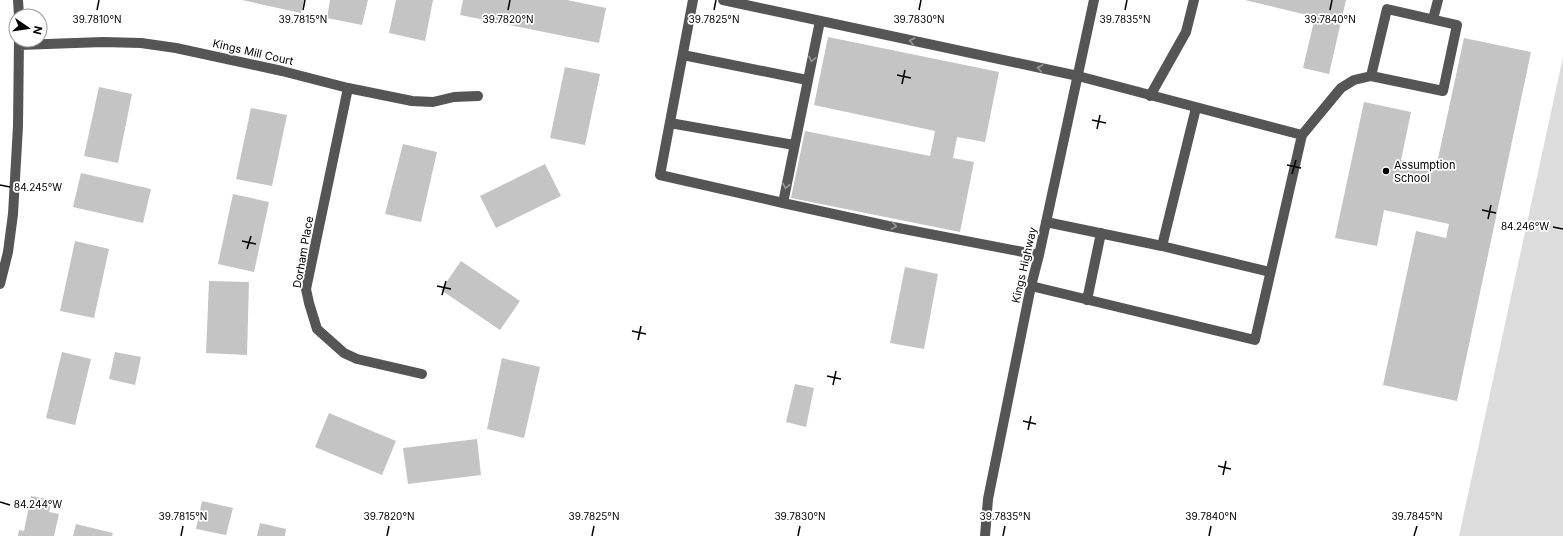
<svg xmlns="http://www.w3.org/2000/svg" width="1563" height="536" font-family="Inter,sans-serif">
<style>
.green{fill:#dcdcdc}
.building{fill:#c4c4c4}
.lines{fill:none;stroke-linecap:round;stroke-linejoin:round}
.minor{stroke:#555;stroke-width:10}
.oneway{stroke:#999}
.ticks{fill:none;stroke:#000;stroke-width:1.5}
.poi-dot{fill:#000;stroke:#fff;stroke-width:1.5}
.labels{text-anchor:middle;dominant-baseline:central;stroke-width:3.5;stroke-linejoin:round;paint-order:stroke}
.street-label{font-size:11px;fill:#000;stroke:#fff}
.poi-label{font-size:11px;fill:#000;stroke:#fff;text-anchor:start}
.ticks-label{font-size:10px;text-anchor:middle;fill:#000;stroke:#fff;stroke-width:3.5;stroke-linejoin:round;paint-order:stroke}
</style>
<rect width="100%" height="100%" fill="#fff"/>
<path class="green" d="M 1563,57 L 1563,536 L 1459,536 Z"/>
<path class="building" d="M 242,0 L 304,0 L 301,13 Z
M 330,0 L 368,0 L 362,25 L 327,18 Z
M 396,0 L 433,0 L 425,41 L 389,33 Z
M 463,0 L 567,0 L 606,8 L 599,43 L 460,15 Z
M 1245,0 L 1346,0 L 1329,74 L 1303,68 L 1315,17 Z
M 828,37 L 999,72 L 985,142 L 957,137 L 953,158 L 974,162 L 960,232 L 791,198 L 805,131 L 930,156 L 935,131 L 814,105 Z
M 1464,38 L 1531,52 L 1457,401 L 1383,385 L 1416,231 L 1446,238 L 1449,224 L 1384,210 L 1377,246 L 1335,238 L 1364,102 L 1411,112 L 1401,160 L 1436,168 Z
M 565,67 L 600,74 L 585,145 L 550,138 Z
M 99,87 L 132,94 L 118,163 L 84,156 Z
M 251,108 L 287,115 L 272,186 L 236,179 Z
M 403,144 L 437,152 L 421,222 L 385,214 Z
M 545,164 L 561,196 L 496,228 L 480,196 Z
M 81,173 L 151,189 L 143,223 L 73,207 Z
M 233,194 L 269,202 L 254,272 L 218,264 Z
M 75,241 L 109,249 L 94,318 L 60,311 Z
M 461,261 L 520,301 L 500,330 L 441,290 Z
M 905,267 L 938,274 L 924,349 L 890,343 Z
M 209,281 L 249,282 L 247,355 L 206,353 Z
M 62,352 L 91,359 L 75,425 L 46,418 Z
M 115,352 L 141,357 L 135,385 L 109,379 Z
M 502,358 L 540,367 L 524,438 L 487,429 Z
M 795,384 L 814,388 L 806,427 L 786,422 Z
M 329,413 L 396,441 L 382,475 L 315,447 Z
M 477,439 L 481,475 L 408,484 L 403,448 Z
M 31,496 L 52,500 L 49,512 L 59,514 L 54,536 L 18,536 L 19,530 L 24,531 Z
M 202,501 L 233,508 L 226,535 L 196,529 Z
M 260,523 L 286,529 L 285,536 L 257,536 Z
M 76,524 L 113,533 L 112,536 L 73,536 Z"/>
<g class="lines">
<path class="minor" d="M 18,0 L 19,16
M 693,0 L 660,175 L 783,203
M 723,0 L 1078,76 L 1302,135 L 1255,340 L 1031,286
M 1433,19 L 1438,0
M 820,21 L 783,203 L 888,226 L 1039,255
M 19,45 L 103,42 L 141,43 L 176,48 L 282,71 L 348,88 L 412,101 L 433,102 L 454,97 L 478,96
M 683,55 L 807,80
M 348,88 L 306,289 L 309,303 L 317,329 L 344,353 L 357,359 L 422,374
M 1150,96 L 1186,32 L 1194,0
M 670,123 L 794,145
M 1302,135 L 1341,88 L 1354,80 L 1371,76 L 1443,91 L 1457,25 L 1387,9 L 1371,76
M 1046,222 L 1162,246 L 1196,108
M 1162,246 L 1270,272
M 0,284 L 8,252 L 13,214 L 18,126 L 19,40
M 1087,300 L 1101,233
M 985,536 L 988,499 L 1031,286 L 1039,255 L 1094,0"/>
</g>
<defs><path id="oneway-chevron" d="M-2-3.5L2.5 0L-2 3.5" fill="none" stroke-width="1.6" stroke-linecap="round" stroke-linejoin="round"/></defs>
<g class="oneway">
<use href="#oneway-chevron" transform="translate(912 41) rotate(-168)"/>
<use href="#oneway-chevron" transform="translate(812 59) rotate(102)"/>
<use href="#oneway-chevron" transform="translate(1040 68) rotate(-168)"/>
<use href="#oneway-chevron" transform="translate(786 186) rotate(101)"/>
<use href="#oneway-chevron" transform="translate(894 226) rotate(9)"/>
</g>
<path class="ticks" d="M 97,10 L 99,0M 303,10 L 305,0M 508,10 L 510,0M 714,10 L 716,0M 919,10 L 921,0M 1125,10 L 1127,0M 1330,10 L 1332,0M 897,75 L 911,78M 902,84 L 905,70M 1092,120 L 1106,123M 1097,129 L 1100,115M 1287,165 L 1301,168M 1292,174 L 1296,160M 0,185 L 10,187M 1482,210 L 1496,213M 1488,219 L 1491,205M 1553,227 L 1563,229M 242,241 L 256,244M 247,249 L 251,236M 437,286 L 451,289M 442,295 L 446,281M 632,331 L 646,334M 638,340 L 641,326M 827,376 L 841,379M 833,385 L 836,371M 1023,421 L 1036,424M 1028,430 L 1031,416M 1218,466 L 1231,469M 1223,475 L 1226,461M 0,502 L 10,505M 181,536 L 183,526M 387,536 L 389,526M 592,536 L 594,526M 798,536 L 800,526M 1003,536 L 1005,526M 1209,536 L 1211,526M 1414,536 L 1417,526"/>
<circle class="poi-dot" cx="1386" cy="171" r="4"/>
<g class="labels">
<g class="street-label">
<text transform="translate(253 52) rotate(13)">Kings Mill Court</text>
<text transform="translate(303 252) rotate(-80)">Dorham Place</text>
<text transform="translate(1024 265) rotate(-77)">Kings Highway</text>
</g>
<g class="poi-label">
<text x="1394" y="165">Assumption<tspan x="1394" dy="13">School</tspan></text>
</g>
</g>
<g class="ticks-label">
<text x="97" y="23">39.7810°N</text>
<text x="303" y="23">39.7815°N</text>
<text x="508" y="23">39.7820°N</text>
<text x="714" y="23">39.7825°N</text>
<text x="919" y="23">39.7830°N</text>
<text x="1125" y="23">39.7835°N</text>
<text x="1330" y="23">39.7840°N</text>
<text x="38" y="191">84.245°W</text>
<text x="1525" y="230">84.246°W</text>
<text x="38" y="508">84.244°W</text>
<text x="183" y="520">39.7815°N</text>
<text x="389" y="520">39.7820°N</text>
<text x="594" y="520">39.7825°N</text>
<text x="800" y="520">39.7830°N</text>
<text x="1005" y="520">39.7835°N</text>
<text x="1211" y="520">39.7840°N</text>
<text x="1417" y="520">39.7845°N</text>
</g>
<g transform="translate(28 28) rotate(103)"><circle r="19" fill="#ffffff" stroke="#999999"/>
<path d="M0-3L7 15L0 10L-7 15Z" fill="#000000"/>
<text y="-6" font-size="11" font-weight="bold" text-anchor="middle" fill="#000000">N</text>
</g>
</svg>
